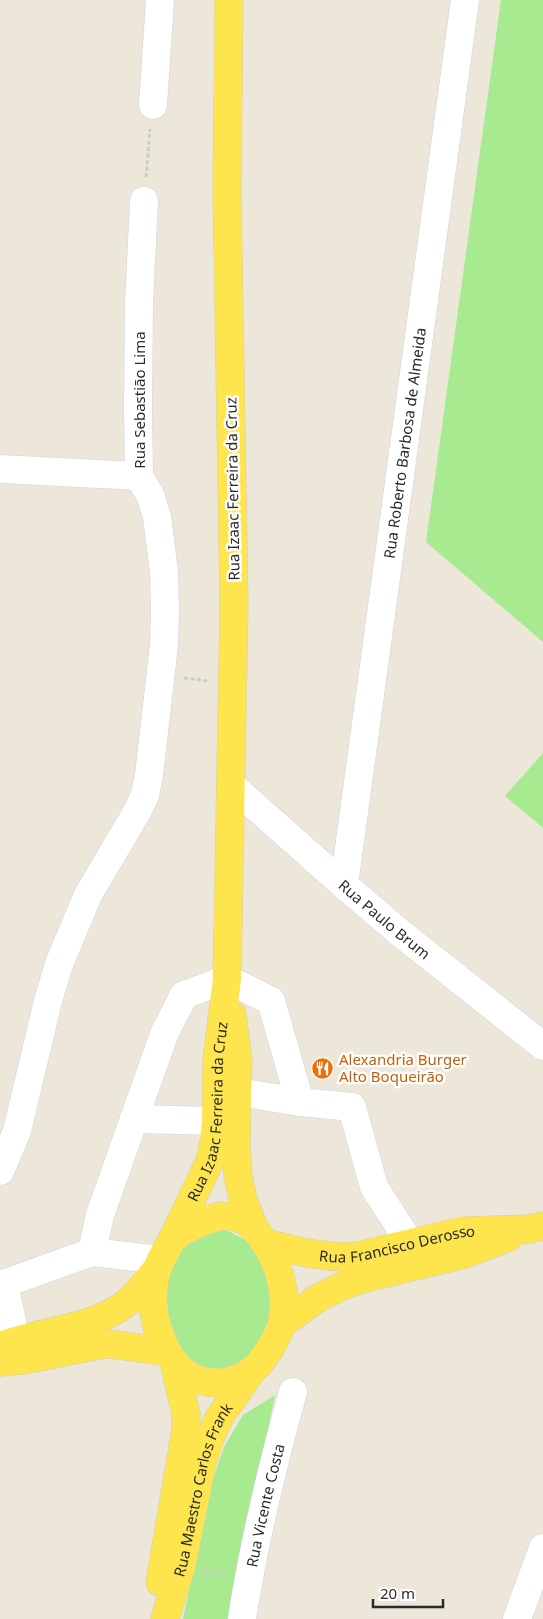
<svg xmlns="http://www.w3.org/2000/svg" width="543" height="1619" font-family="'Noto Sans',sans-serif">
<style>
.green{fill:#a7ea90}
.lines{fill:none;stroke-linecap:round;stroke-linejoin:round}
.minor-casing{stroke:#cfd1e4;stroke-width:29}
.major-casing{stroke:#ccc;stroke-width:29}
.path{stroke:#ccc;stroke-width:3;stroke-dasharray:4 2.5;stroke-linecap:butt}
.minor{stroke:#fff;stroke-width:28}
.major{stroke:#ffe54d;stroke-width:28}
.labels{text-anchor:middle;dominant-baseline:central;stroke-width:5;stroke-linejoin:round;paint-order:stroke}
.street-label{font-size:15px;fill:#2a2a2a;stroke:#fff}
.food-label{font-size:15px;fill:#c56008;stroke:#fff;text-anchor:start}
</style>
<rect width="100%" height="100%" fill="#ede7da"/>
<path class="green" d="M 501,0 L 543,0 L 543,642 L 426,542 Z
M 543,753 L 543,828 L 505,796 Z
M 208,1230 L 228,1231 L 245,1240 L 259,1255 L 267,1271 L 273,1317 L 254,1353 L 238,1365 L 220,1370 L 203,1368 L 188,1360 L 168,1327 L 166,1283 L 173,1257 L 188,1239 Z
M 275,1395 L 228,1619 L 183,1619 L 212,1482 L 224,1447 L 243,1415 Z"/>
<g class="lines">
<defs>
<g id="minor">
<path d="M 153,105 L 160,0"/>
<path d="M 0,469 L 139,476"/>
<path id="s1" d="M 231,785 L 344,885 L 399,932 L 543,1046"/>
<path id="s2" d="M 344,885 L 465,0"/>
<path d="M 238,1092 L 300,1102 L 352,1107 L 374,1187 L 410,1243"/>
<path d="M 134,1119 L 216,1121"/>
<path d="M 0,1171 L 17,1131 L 48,1001 L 59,964 L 88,895 L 138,810 L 145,795 L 149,775 L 164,645 L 165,610 L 164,572 L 157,517 L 151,497 L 139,476 L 138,409 L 139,302 L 144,201"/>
<path d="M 92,1252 L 160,1260"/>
<path d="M 4,1284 L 16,1340"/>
<path d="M 0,1285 L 92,1252 L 100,1215 L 134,1119 L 165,1032 L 184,995 L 227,979 L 271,1001 L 300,1102"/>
<path id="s3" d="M 242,1619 C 254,1542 272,1467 293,1392"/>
<path d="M 517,1619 L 543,1548"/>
</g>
<g id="major">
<path d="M 232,1015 L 238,1059 L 236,1146 L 238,1176 L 243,1199 L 254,1228"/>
<path d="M 220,1216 C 226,1217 233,1216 239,1218 C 254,1224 264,1240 271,1253 C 282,1274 287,1300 282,1323 C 280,1331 275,1340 271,1347 C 266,1354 261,1363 255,1368 C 227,1391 189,1387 170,1356 C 150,1324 146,1281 167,1249 C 169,1246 170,1242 173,1239 C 186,1227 203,1221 220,1216 Z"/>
<path id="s4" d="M 172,1240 L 210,1161 L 214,1142 L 216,1121 L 217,1060 L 227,979 L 234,606 L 227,192 L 229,0"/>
<path id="s5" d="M 266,1243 C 297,1251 325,1259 357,1256 L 463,1231 L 529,1229 L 543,1226"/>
<path d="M 282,1324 L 318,1298 L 340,1287 L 362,1279 L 465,1254 L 509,1237"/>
<path d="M 0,1346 C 37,1332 89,1329 121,1307 C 135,1298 145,1283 156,1270"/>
<path d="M 0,1362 L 24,1360 L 99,1345 L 111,1344 L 167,1352"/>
<path d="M 160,1582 L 186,1430 L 186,1414 L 174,1362"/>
<path id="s6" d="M 165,1619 L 181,1567 L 203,1459 L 210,1438 L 219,1418 L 252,1371"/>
</g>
</defs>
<use href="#minor" class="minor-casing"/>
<use href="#major" class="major-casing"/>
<path class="path" d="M 146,177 L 150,129
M 184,678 L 208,681
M 204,1571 L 225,1574"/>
<use href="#minor" class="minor"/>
<use href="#major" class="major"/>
</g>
<defs>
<symbol id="restaurant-disc" viewBox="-11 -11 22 22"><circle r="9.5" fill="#e8710a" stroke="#fff"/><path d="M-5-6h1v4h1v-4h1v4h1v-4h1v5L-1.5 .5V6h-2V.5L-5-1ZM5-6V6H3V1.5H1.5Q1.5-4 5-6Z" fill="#fff"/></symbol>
</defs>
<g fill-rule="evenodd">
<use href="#restaurant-disc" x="310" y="1056" width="25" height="25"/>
</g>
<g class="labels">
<g class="street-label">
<text transform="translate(139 400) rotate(-90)">Rua Sebastião Lima</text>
<text stroke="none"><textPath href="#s2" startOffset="446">Rua Roberto Barbosa de Almeida</textPath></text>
<text transform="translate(232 489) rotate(-91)">Rua Izaac Ferreira da Cruz</text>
<text stroke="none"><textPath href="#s1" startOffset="204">Rua Paulo Brum</textPath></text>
<text stroke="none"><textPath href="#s4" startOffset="136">Rua Izaac Ferreira da Cruz</textPath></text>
<text stroke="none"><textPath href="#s5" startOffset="134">Rua Francisco Derosso</textPath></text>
<text stroke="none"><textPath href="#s6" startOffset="135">Rua Maestro Carlos Frank</textPath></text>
<text stroke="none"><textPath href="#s3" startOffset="116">Rua Vicente Costa</textPath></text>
</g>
<g class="food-label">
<text x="339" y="1059">Alexandria Burger<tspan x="339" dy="17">Alto Boqueirão</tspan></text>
</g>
</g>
<path d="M373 1599v8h70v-8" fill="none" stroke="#2a2a2a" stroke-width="2.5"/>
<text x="380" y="1599" font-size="15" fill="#2a2a2a" stroke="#ffffff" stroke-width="4" paint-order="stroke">20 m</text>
</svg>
